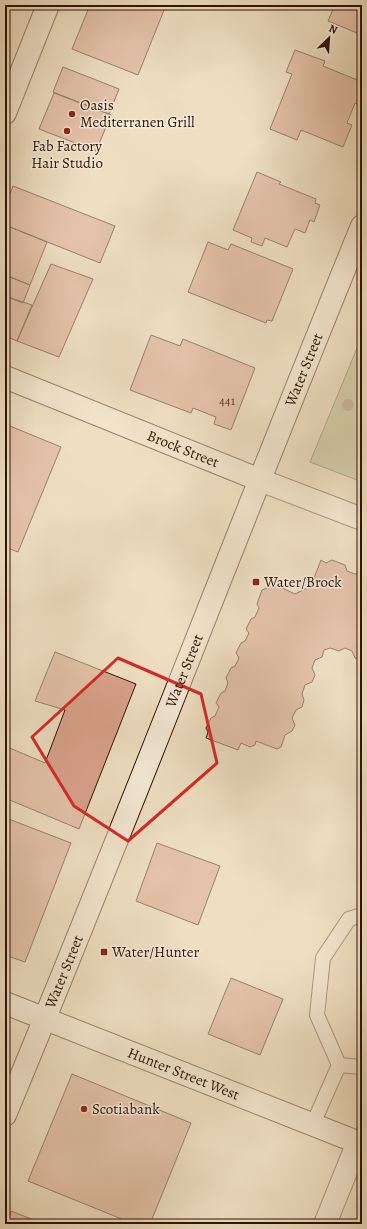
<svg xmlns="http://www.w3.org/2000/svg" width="367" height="1229" font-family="Alegreya,serif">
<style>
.green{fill:#bbc192;stroke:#746a4c}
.building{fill:#d9a28c;stroke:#2e1205}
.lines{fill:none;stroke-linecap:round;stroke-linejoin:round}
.lane-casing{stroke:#5e4534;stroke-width:16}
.street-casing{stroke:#5e4534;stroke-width:24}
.secondary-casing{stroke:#2e1205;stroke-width:24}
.lane{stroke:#f5ead7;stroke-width:14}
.street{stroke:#f5ead7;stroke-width:22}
.secondary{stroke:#f5ead7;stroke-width:22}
.tree{fill:#a09075}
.marked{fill:none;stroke:#d62828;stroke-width:3;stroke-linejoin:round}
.poi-dot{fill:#8f2418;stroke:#f5ead7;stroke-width:1.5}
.labels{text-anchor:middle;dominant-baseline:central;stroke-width:3;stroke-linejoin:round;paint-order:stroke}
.number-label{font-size:13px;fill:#593627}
.poi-label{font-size:15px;fill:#2e1205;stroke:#f5ead7;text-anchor:start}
.street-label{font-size:15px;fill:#2e1205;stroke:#f5ead7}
</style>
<rect width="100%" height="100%" fill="#efdfc2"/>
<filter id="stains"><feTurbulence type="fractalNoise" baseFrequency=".005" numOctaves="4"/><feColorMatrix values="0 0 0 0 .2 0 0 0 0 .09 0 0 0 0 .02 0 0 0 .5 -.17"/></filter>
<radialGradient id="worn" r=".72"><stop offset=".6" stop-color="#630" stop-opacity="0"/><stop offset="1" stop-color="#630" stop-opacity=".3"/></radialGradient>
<path class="green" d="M 362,336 L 362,482 L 310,462 Z"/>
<path class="building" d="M 90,5 L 166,5 L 138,75 L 72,49 Z
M 335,5 L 362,5 L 362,35 L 328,21 Z
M 295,50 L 325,61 L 323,66 L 362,82 L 362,100 L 360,105 L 355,103 L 347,123 L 352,125 L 343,147 L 301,130 L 297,140 L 270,129 L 292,74 L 286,72 Z
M 63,67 L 119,89 L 109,114 L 53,92 Z
M 54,93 L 111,115 L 96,151 L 39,129 Z
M 257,172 L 281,182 L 279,184 L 316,199 L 315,203 L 320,205 L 314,222 L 310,220 L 305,233 L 295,229 L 287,247 L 265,238 L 262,246 L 251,242 L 252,238 L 233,230 Z
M 13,186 L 115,226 L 100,263 L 5,225 L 5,206 Z
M 5,225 L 47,242 L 30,285 L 5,275 Z
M 208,242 L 228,250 L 231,244 L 293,269 L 272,321 L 267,320 L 266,323 L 188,292 Z
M 51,264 L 93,279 L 59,357 L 17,341 Z
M 5,275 L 30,285 L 23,303 L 5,296 Z
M 5,296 L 32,305 L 17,341 L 5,336 Z
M 151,335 L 180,346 L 183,339 L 255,368 L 231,430 L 214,424 L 216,417 L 193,408 L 191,413 L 130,390 Z
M 5,424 L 61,447 L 18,552 L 5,547 Z
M 321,560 L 326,563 L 332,560 L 345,565 L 347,571 L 355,574 L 362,572 L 362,661 L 355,658 L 352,651 L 345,648 L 339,651 L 330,648 L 324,650 L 322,657 L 315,660 L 312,668 L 315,675 L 312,682 L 305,685 L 302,694 L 304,700 L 302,707 L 296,710 L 292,718 L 295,725 L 292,731 L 285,735 L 281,747 L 277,749 L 256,741 L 255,745 L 250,747 L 241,743 L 238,750 L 206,738 L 208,732 L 206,728 L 211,718 L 215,716 L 219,707 L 216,703 L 221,693 L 225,691 L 228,683 L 226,678 L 231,668 L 235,666 L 239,658 L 236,653 L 241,643 L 245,641 L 249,633 L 246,629 L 251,619 L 255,617 L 259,608 L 257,604 L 262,590 L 267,588 L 269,582 L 295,594 L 311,586 Z
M 55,652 L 136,684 L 79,829 L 5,798 L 5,746 L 45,763 L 65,710 L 35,701 Z
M 6,818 L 71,843 L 25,962 L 5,955 Z
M 157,843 L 220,866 L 198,925 L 136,901 Z
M 231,978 L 283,999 L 260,1055 L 208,1034 Z
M 72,1074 L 191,1123 L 150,1224 L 134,1224 L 28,1181 Z
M 11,1211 L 44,1224 L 6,1224 Z"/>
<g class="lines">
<defs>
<path id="lane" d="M 339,1065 L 362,1067
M 313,1124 L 339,1065 L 317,1015 L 323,958 L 349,919 L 362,915"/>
<path id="street" d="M 260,480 L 362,519
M 325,1224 L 358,1142"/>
<g id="secondary">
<path d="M 5,113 L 48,5"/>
<path id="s1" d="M 5,377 L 260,480"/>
<path id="s2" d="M 5,1003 L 362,1144"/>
<path id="s3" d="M 5,1115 C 128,820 241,521 362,226"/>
</g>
</defs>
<use href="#lane" class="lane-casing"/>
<use href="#street" class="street-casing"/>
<use href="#secondary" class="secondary-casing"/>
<use href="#lane" class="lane"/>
<use href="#street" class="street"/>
<use href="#secondary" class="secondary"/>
</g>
<circle class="tree" cx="348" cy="405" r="6"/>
<path d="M0 0H367V1229H0ZM 118,658 L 201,694 L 217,763 L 128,841 L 74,806 L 32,737 Z" fill="#efdfc2" fill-opacity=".55" fill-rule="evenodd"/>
<path class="marked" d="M 118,658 L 201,694 L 217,763 L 128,841 L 74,806 L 32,737 Z"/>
<g class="poi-dot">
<circle cx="72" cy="114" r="4"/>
<circle cx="67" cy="131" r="4"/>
<rect x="252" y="578" width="8" height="8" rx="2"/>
<rect x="100" y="948" width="8" height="8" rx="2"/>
<circle cx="84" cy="1109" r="4"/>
</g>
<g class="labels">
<g class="number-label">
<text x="227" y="400">441</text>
</g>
<g class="poi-label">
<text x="80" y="105">Oasis<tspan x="80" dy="17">Mediterranen Grill</tspan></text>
<text x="67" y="146" text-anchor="middle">Fab Factory<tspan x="67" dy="17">Hair Studio</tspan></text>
<text x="264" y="582">Water/Brock</text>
<text x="112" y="952">Water/Hunter</text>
<text x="92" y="1109">Scotiabank</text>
</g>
<g class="street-label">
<text stroke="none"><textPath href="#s3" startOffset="803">Water Street</textPath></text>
<text stroke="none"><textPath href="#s1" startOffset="192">Brock Street</textPath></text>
<text stroke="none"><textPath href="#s3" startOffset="479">Water Street</textPath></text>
<text stroke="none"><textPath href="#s3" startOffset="155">Water Street</textPath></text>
<text stroke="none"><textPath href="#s2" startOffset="192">Hunter Street West</textPath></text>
</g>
</g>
<rect width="367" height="1229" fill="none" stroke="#efdfc2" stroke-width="20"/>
<rect x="6" y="6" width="355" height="1217" fill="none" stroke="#2e1205" stroke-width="2"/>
<rect x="10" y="10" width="347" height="1209" fill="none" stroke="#2e1205"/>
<g transform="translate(329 38) rotate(25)" stroke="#f5ead7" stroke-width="3" paint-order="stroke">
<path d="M0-3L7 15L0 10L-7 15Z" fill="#2e1205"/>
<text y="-6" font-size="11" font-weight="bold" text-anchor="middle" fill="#2e1205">N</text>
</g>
<rect width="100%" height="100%" filter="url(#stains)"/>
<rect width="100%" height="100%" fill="url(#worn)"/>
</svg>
